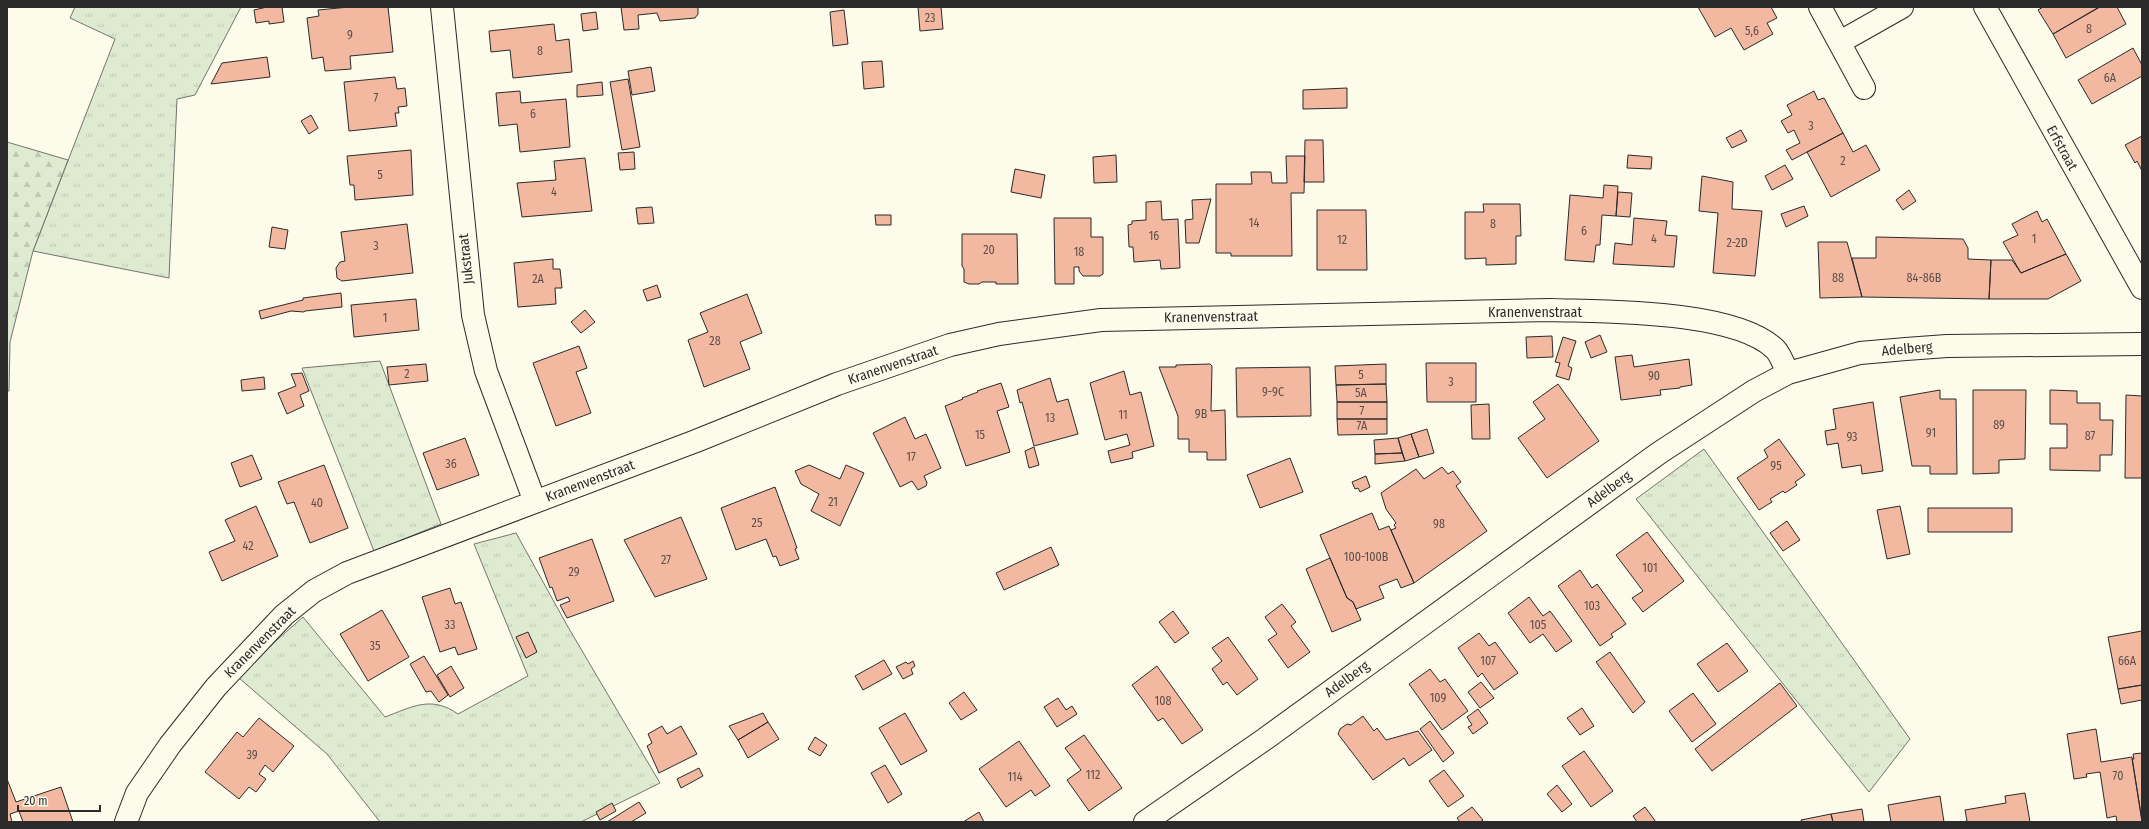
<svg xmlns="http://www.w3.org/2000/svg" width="2149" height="829" font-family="'Fira Sans Condensed',sans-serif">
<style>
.grass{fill:url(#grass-tufts);stroke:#74746e}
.forest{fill:url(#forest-firs);stroke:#74746e}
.building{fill:#f2b8a0;stroke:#2b2b2b}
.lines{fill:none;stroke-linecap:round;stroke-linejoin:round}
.street-casing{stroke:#2b2b2b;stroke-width:24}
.street{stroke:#fdfbea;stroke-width:22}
.labels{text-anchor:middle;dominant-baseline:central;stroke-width:3;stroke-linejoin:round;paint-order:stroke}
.number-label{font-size:12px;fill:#5d4e48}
.street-label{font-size:14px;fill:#2b2b2b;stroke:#fdfbea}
</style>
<defs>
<pattern id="grass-tufts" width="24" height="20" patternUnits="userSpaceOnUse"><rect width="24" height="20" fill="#deebd1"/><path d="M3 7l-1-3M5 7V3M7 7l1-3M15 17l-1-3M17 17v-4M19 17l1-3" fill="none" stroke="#bfcab4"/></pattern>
<pattern id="forest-firs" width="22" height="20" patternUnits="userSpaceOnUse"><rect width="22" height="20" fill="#deebd1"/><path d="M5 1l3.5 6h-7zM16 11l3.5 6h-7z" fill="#bfcab4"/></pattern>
</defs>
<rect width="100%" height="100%" fill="#fdfbea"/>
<path class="grass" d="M 75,7 L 241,7 L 195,95 L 177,99 L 169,278 L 33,251 L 115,39 L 70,18 Z
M 380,361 L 441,524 L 374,551 L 302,368 Z
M 1704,449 L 1910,739 L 1869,792 L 1636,499 Z
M 516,533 L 568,627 L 660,783 L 581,822 L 380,822 L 327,754 L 239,678 L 261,654 L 303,617 L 385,717 C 412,707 431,695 458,714 L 528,676 L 474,544 Z"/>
<path class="forest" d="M 7,142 L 68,160 L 33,251 L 10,342 L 9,391 L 7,391 Z"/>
<path class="building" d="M 267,7 L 282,7 L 284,22 L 269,24 L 269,21 L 256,23 L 254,10 Z
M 349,7 L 388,7 L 393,52 L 350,56 L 351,69 L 325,71 L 323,57 L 312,59 L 307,18 L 319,16 L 318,10 Z
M 621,7 L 698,7 L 698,14 L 695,18 L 660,21 L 657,13 L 638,15 L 639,29 L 624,30 Z
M 918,7 L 941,7 L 943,29 L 920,31 Z
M 1698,7 L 1771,7 L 1777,18 L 1767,23 L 1773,34 L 1744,50 L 1731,28 L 1715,37 Z
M 2043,7 L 2099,7 L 2053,34 L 2038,10 Z
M 2100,7 L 2117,7 L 2126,24 L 2066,58 L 2053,34 Z
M 844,10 L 848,44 L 833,46 L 830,12 Z
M 596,12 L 598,29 L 583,31 L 581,14 Z
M 554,24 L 556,41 L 569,39 L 572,72 L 513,78 L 510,50 L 491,52 L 489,31 Z
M 2133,48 L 2142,65 L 2142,76 L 2092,104 L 2078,80 Z
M 267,57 L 270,77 L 211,84 L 222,63 Z
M 882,61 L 884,87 L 864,89 L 862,62 Z
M 651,67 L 655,91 L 632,95 L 628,71 Z
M 395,77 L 397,89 L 405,88 L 407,106 L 398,107 L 399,113 L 395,113 L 397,126 L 349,131 L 344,82 Z
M 628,79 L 640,147 L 622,150 L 610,82 Z
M 602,82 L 603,95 L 577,97 L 577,85 Z
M 1347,88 L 1347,108 L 1303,109 L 1303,90 Z
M 520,91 L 521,103 L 566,99 L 570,147 L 520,152 L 517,124 L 499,126 L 496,93 Z
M 1814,91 L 1818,100 L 1824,98 L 1843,133 L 1792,160 L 1786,150 L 1800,143 L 1794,130 L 1788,133 L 1781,121 L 1792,115 L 1787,105 Z
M 311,115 L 318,128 L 309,134 L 301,121 Z
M 1741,130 L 1747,141 L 1732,148 L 1726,138 Z
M 1843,133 L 1853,152 L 1866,145 L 1880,170 L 1831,197 L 1807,152 Z
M 2142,136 L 2142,171 L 2137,161 L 2135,163 L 2125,145 Z
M 1305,140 L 1323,140 L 1324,182 L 1304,182 Z
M 411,150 L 413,195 L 355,200 L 354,185 L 350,185 L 347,156 Z
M 634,152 L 635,169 L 620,170 L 618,153 Z
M 1116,155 L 1117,182 L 1094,183 L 1093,157 Z
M 1628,155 L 1652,157 L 1651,169 L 1627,168 Z
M 1286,156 L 1305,156 L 1304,193 L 1291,193 L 1292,256 L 1231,256 L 1231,253 L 1216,253 L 1216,184 L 1252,184 L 1251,172 L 1271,172 L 1272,183 L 1287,183 Z
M 585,158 L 592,211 L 522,217 L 517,183 L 556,180 L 554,161 Z
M 1785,165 L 1793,179 L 1772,190 L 1765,176 Z
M 1015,169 L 1045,175 L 1041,198 L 1011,192 Z
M 1702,176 L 1733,182 L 1732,209 L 1762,211 L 1755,276 L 1713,273 L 1718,213 L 1699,211 Z
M 1604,185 L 1618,186 L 1616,216 L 1602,215 L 1600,245 L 1596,245 L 1594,262 L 1565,260 L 1570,195 L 1603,198 Z
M 1909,190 L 1916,201 L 1903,210 L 1896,200 Z
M 1618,192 L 1632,193 L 1630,217 L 1616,216 Z
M 1211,199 L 1199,243 L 1186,243 L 1185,220 L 1193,219 L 1192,200 Z
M 1161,201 L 1162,220 L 1178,219 L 1180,268 L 1161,269 L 1160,260 L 1134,262 L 1133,247 L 1129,247 L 1128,225 L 1132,224 L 1132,221 L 1146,220 L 1146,202 Z
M 1483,204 L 1520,204 L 1521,236 L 1516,236 L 1516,264 L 1486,265 L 1486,258 L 1465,259 L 1465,212 L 1484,212 Z
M 1804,206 L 1808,216 L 1786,227 L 1781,214 Z
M 652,207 L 654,223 L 638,224 L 636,208 Z
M 1317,210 L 1366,210 L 1367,270 L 1317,270 Z
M 2037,211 L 2042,222 L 2047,219 L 2066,254 L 2021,273 L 2003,242 L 2018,235 L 2012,224 Z
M 875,215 L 891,215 L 891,225 L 876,225 Z
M 1054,218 L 1091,218 L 1091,237 L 1103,237 L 1103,274 L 1100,276 L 1083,276 L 1079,271 L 1079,267 L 1074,267 L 1074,284 L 1055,284 Z
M 1634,218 L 1667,221 L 1665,235 L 1677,236 L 1674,267 L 1613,264 L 1615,243 L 1632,245 Z
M 407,224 L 413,273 L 342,281 L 337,278 L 336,268 L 340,262 L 345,261 L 341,232 Z
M 272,227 L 288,230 L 285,249 L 269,247 Z
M 962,234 L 1017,234 L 1018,284 L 996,284 L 996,282 L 982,282 L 979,284 L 969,284 L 964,282 L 964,269 L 962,266 Z
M 1876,237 L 1963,239 L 1968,248 L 1968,259 L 1991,260 L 1989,299 L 1862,297 L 1852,258 L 1876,258 Z
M 1818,242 L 1847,242 L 1862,297 L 1820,298 Z
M 2066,254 L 2081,281 L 2048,299 L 1989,299 L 1991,260 L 2012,260 L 2021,273 Z
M 553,259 L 553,269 L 560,269 L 562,288 L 555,288 L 556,304 L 518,307 L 514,263 Z
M 657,285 L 661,297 L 647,301 L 643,290 Z
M 341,293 L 342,307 L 305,311 L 304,312 L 291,311 L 261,319 L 259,311 L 303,300 L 303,298 Z
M 747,294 L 762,333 L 740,342 L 750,369 L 704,387 L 688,340 L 708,332 L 700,313 Z
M 416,299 L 419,330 L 354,337 L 351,305 Z
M 585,310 L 595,322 L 581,333 L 571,322 Z
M 1600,335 L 1607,352 L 1591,358 L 1585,342 Z
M 1552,336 L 1553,357 L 1527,358 L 1526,337 Z
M 1563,337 L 1576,341 L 1568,366 L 1572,368 L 1569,380 L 1556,376 L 1560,363 L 1555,362 Z
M 579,346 L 587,368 L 576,372 L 591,413 L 556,426 L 533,363 Z
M 1632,355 L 1634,367 L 1689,359 L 1692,385 L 1680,387 L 1680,388 L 1660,390 L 1661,395 L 1621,400 L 1615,357 Z
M 1426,363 L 1476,363 L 1476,402 L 1427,402 Z
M 426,364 L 428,381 L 389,385 L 387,367 Z
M 1210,364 L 1212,366 L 1211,411 L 1225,410 L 1226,460 L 1207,460 L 1207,452 L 1189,452 L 1189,439 L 1178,439 L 1178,416 L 1159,367 L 1176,367 L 1176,365 Z
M 1386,364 L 1386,384 L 1336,385 L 1335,366 Z
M 1310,367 L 1311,416 L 1237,417 L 1236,368 Z
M 1124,371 L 1130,395 L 1141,392 L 1154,446 L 1132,452 L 1133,458 L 1111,463 L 1108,451 L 1130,445 L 1127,434 L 1105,440 L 1090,383 Z
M 302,373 L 309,391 L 300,395 L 304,406 L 287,414 L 278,393 L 296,386 L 291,374 Z
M 264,377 L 265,389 L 242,391 L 241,380 Z
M 1050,378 L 1057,402 L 1068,399 L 1078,434 L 1034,446 L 1022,402 L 1020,403 L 1017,390 Z
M 1001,383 L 1009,407 L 997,411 L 1010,452 L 966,466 L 945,406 L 963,399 L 962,398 L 978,392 L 977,391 Z
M 1386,384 L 1387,402 L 1337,402 L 1336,385 Z
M 1558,384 L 1599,441 L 1547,478 L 1518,438 L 1545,419 L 1533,402 Z
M 1940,390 L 1940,399 L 1956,399 L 1957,474 L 1930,474 L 1930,466 L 1912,466 L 1900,397 Z
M 1973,390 L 2026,390 L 2025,459 L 1999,460 L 1999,473 L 1973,474 Z
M 2050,390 L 2077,391 L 2077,403 L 2100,403 L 2100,420 L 2113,420 L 2112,455 L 2100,455 L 2100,471 L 2050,470 L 2050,448 L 2067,448 L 2067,424 L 2050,424 Z
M 2126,395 L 2142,396 L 2142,478 L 2125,478 Z
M 1337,402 L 1387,402 L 1387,419 L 1337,419 Z
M 1873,402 L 1883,471 L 1862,474 L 1861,465 L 1842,468 L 1838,443 L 1827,445 L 1825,431 L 1836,429 L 1833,409 Z
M 1489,404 L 1490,439 L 1472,439 L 1471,405 Z
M 905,417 L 915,439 L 926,434 L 941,468 L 924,476 L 927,483 L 926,486 L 918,490 L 912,481 L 900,487 L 873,433 Z
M 1337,419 L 1387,419 L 1387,434 L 1338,435 Z
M 1427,429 L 1434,453 L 1419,457 L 1411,434 Z
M 1411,434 L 1419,457 L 1405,461 L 1398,438 Z
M 465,438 L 479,475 L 437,490 L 423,453 Z
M 1398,438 L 1402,453 L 1375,454 L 1374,440 Z
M 1779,439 L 1805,475 L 1795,482 L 1797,485 L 1785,493 L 1783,491 L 1770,499 L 1772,502 L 1759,510 L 1737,478 L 1768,457 L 1764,450 Z
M 1034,447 L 1039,465 L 1029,468 L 1025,451 Z
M 1402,453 L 1405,461 L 1375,464 L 1375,454 Z
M 252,455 L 262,479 L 240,487 L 231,463 Z
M 1290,458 L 1303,492 L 1260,508 L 1247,475 Z
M 324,465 L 348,528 L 310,543 L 294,502 L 287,504 L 278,482 Z
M 809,465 L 840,479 L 846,465 L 864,473 L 840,526 L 811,511 L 819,494 L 801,484 L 795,471 Z
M 1442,467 L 1448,474 L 1453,471 L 1461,482 L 1456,486 L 1487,531 L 1414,583 L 1391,530 L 1396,528 L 1394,525 L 1396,523 L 1386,509 L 1381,493 L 1416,469 L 1424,479 Z
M 1366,476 L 1370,487 L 1360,492 L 1358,488 L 1355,489 L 1352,482 Z
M 775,487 L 797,548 L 795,549 L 799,559 L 780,566 L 776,556 L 773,557 L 766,539 L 736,550 L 721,508 Z
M 256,506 L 278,556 L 222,581 L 209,552 L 235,541 L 225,520 Z
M 1900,506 L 1910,554 L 1887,559 L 1877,510 Z
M 1928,508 L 2012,508 L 2012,532 L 1928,532 Z
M 1372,513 L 1379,530 L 1389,526 L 1414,583 L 1401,588 L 1397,579 L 1379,586 L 1384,598 L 1356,609 L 1353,602 L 1347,598 L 1320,535 Z
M 681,517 L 707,579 L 655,597 L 624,540 Z
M 1787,521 L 1800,540 L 1783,551 L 1770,533 Z
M 1647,532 L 1684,581 L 1643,612 L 1632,598 L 1643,591 L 1616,555 Z
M 592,539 L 614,601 L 567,618 L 560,605 L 570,601 L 568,597 L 557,601 L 552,587 L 550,588 L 539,558 Z
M 1051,547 L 1059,565 L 1004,590 L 996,573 Z
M 1330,558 L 1347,598 L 1353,602 L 1361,620 L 1332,632 L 1306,569 Z
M 1580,570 L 1592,588 L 1597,584 L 1626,624 L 1611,634 L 1613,637 L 1600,646 L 1558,586 Z
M 450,588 L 455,604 L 461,602 L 477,649 L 458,655 L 455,647 L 440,652 L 422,597 Z
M 1529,597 L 1543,616 L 1550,611 L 1572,641 L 1556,652 L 1543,634 L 1530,643 L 1508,613 Z
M 1282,604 L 1296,622 L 1291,626 L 1310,652 L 1288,668 L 1268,640 L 1277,634 L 1265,617 Z
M 382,610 L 409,657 L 368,681 L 340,634 Z
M 1173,611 L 1189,633 L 1175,643 L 1159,622 Z
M 2142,631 L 2142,685 L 2118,689 L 2108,637 Z
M 528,632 L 537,652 L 526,658 L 516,637 Z
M 1479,633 L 1489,646 L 1495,642 L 1518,673 L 1494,690 L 1482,673 L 1478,677 L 1458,648 Z
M 1228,637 L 1258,679 L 1237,695 L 1227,682 L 1223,685 L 1212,669 L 1222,661 L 1212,648 Z
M 1727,643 L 1748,671 L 1718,692 L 1697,664 Z
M 1610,652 L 1645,702 L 1633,713 L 1596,662 Z
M 424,656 L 448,695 L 439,702 L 431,691 L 426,692 L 410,664 Z
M 884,660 L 892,674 L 863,690 L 855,676 Z
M 913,661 L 915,666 L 911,669 L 913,674 L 903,679 L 896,667 L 906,662 L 908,664 Z
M 451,666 L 464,688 L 450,697 L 437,675 Z
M 1157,666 L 1203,730 L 1182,744 L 1163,718 L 1158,721 L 1132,685 Z
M 1430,669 L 1440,682 L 1445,679 L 1468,711 L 1442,730 L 1409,684 Z
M 1481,682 L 1494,698 L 1480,708 L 1468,692 Z
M 1780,683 L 1797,706 L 1712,771 L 1695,749 Z
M 2142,685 L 2142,700 L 2121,704 L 2118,689 Z
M 964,692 L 977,710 L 961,720 L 949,703 Z
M 1693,693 L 1716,724 L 1692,742 L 1669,711 Z
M 1058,698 L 1066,710 L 1072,706 L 1077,714 L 1057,727 L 1044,707 Z
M 1582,708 L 1594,726 L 1580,735 L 1567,718 Z
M 1478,709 L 1488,723 L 1473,734 L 1468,727 L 1472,725 L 1467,717 Z
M 763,713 L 768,722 L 738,740 L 729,726 Z
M 905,713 L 927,751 L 901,765 L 879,728 Z
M 1363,716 L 1374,731 L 1377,728 L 1386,740 L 1418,731 L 1432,750 L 1409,766 L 1404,758 L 1373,780 L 1338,734 L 1340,729 L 1347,724 L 1351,725 Z
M 259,718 L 294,746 L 273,772 L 265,765 L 259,774 L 266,779 L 256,792 L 249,787 L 239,799 L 205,772 L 237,732 L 243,737 Z
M 1430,721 L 1454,753 L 1443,762 L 1420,729 Z
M 768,722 L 779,739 L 748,758 L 738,740 Z
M 662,726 L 667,734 L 681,726 L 697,754 L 659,773 L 647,746 L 652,743 L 648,734 Z
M 2096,729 L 2101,762 L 2132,757 L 2142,822 L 2117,822 L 2116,816 L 2107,818 L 2100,772 L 2086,774 L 2087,777 L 2074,779 L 2067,734 Z
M 1084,735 L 1122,788 L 1089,811 L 1067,780 L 1081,770 L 1065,748 Z
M 815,737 L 827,745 L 820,756 L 808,749 Z
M 1019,741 L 1050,786 L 1035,796 L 1031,790 L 1006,807 L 979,769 Z
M 1584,751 L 1613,791 L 1591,807 L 1562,766 Z
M 2142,753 L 2142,820 L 2132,759 L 2134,759 L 2133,754 Z
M 885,765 L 902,794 L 888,803 L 871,773 Z
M 699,768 L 703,776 L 681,788 L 677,779 Z
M 1444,770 L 1464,796 L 1448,807 L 1429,781 Z
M 7,779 L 16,802 L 61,787 L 73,822 L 23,822 L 19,811 L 10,814 L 12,822 L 7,822 Z
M 1557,785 L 1572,804 L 1562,812 L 1547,794 Z
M 2025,793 L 2030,822 L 1962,822 L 1967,821 L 1965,810 L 2006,803 L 2005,796 Z
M 1940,796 L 1944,822 L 1891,822 L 1888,805 Z
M 639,802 L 646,813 L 631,822 L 607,822 Z
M 612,803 L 616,811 L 600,820 L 596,812 Z
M 1472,807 L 1483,820 L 1480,822 L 1460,822 L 1457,818 Z
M 1645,807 L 1656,822 L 1637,822 L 1633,816 Z
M 1862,809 L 1864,822 L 1833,822 L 1831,814 Z
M 979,812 L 984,822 L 963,822 Z
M 1831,814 L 1833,822 L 1802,822 L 1801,820 Z"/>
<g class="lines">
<defs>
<path id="street" d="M 442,7 L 473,315 L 486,371 L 535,502
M 1820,7 L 1864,88
M 1985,7 L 2142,288
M 1840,42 L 1902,7
M 126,822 L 137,793 L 170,745 L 216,687 L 284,615 L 314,591 L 347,573 L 696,441 L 837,384 L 950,345 L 999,334 L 1101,320 L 1551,310 C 1607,312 1734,310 1775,349 C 1781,355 1784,366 1788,373
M 1145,822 L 1265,739 L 1659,453 L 1754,391 L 1788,373 L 1860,353 L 1906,349 L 1947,346 L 2142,344"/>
</defs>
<use href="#street" class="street-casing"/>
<use href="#street" class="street"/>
</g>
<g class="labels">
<g class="number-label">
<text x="930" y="18">23</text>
<text x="2089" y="29">8</text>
<text x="1752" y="31">5,6</text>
<text x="350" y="35">9</text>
<text x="540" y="51">8</text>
<text x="2110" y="78">6A</text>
<text x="376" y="98">7</text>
<text x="533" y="114">6</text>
<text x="1811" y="126">3</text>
<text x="1843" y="161">2</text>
<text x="380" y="175">5</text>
<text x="554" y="192">4</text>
<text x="1254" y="223">14</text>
<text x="1493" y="224">8</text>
<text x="1584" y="231">6</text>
<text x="1154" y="236">16</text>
<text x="1654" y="239">4</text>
<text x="2034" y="239">1</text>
<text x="1342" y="240">12</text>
<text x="1737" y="243">2-2D</text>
<text x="376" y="246">3</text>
<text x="989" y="250">20</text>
<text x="1079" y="252">18</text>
<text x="1838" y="278">88</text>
<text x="1924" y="278">84-86B</text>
<text x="538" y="279">2A</text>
<text x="385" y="318">1</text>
<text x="715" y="341">28</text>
<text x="407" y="374">2</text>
<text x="1361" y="375">5</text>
<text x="1654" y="376">90</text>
<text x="1451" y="382">3</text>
<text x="1273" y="392">9-9C</text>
<text x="1361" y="393">5A</text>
<text x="1362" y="411">7</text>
<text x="1201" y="414">9B</text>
<text x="1123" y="415">11</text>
<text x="1050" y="418">13</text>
<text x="1999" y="425">89</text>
<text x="1362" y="426">7A</text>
<text x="1931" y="433">91</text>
<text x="980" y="435">15</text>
<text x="2090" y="436">87</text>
<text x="1852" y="437">93</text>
<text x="911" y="457">17</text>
<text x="451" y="464">36</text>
<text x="1776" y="466">95</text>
<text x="833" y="502">21</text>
<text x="317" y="503">40</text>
<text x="757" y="523">25</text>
<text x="1439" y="524">98</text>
<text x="248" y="546">42</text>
<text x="1366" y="557">100-100B</text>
<text x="666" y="560">27</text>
<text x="1650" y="568">101</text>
<text x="574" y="572">29</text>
<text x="1592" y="606">103</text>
<text x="450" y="625">33</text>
<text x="1538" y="625">105</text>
<text x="375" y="646">35</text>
<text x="1488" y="661">107</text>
<text x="2127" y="661">66A</text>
<text x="1438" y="698">109</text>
<text x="1163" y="701">108</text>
<text x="252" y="755">39</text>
<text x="1093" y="775">112</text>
<text x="2118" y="776">70</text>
<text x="1015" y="777">114</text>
</g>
<g class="street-label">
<text transform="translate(2062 148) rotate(61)">Erfstraat</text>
<text transform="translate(466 259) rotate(-96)">Jukstraat</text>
<text x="1535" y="312">Kranenvenstraat</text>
<text transform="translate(1211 317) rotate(-1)">Kranenvenstraat</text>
<text transform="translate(1907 349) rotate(-5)">Adelberg</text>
<text transform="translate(893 365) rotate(-19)">Kranenvenstraat</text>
<text transform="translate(590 481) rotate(-21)">Kranenvenstraat</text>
<text transform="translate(1609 489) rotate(-36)">Adelberg</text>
<text transform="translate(260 642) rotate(-45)">Kranenvenstraat</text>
<text transform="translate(1347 679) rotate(-36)">Adelberg</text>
</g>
</g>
<rect width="2149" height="829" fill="none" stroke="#2b2b2b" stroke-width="16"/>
<path d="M18 805v6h82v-6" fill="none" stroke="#2b2b2b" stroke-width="2"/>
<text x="24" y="805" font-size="12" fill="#2b2b2b" stroke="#fdfbea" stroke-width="3" paint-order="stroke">20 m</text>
</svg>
